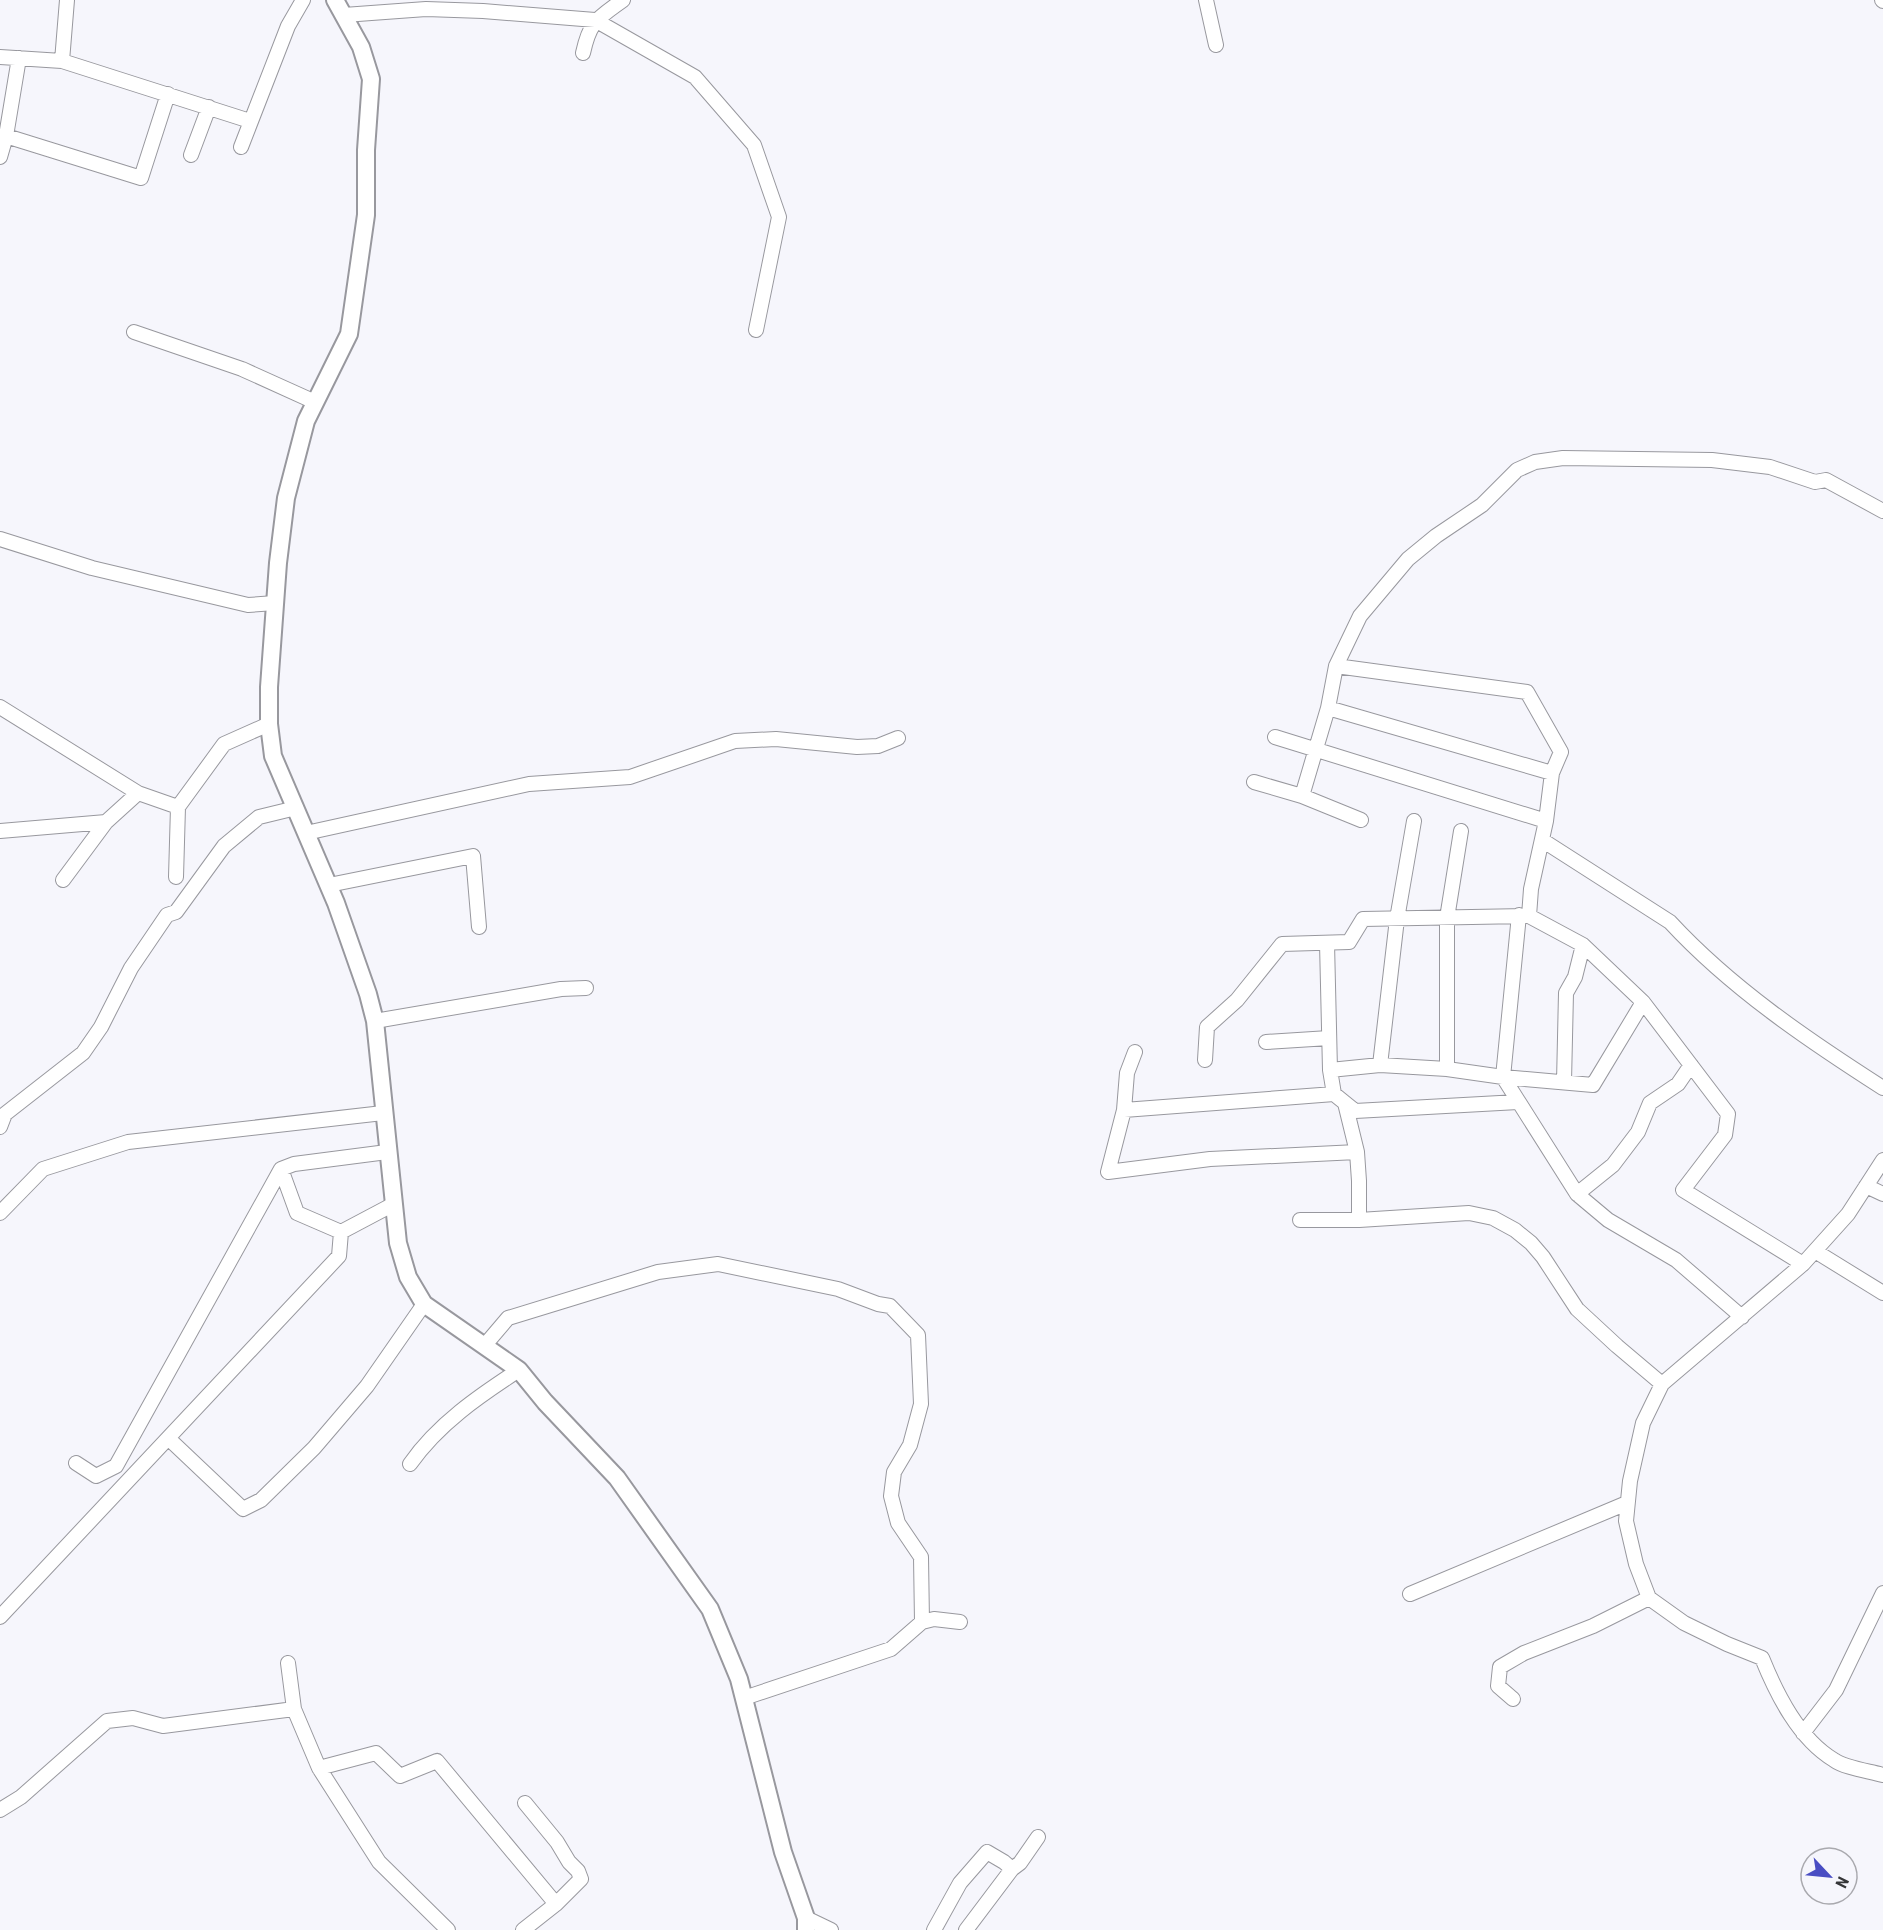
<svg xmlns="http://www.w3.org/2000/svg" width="1883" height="1930" font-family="'Roboto Condensed',sans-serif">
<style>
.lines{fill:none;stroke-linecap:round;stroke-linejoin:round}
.minor-casing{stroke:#98989e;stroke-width:16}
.major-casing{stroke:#98989e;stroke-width:20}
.minor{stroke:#fff;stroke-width:14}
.major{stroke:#fff;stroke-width:16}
</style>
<rect width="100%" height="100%" fill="#f6f6fc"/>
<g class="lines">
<defs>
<path id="minor" d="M 67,0 L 62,61 L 250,121
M 1206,0 L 1216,45
M 1882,0 L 1883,1
M 344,15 L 426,9 L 483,11 L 595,20 L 695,77 L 754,145 L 779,217 L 756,330
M 583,53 C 590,21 597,19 623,0
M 0,57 L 62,61
M 6,136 L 141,178 L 168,94
M 241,147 L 288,26 L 303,0
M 191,155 L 209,107
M 0,157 L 6,136 L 19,58
M 134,332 L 242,369 L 315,402
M 0,539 L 92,568 L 248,605 L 275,603
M 1336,666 L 1527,692 L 1561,752 L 1552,773
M 0,707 L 138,793
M 1328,708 L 1336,666 L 1360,616 L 1408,559 L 1436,536 L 1482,505 L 1517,470 L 1535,462 L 1563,458 L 1712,460 L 1770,467 L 1815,482 L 1826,480 L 1883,511
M 1275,737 L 1546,821 L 1531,889 L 1529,916
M 1254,782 L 1302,796
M 1361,820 L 1302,796 L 1328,708 L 1552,773 L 1546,821
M 0,831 L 106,822 L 138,793 L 178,807 L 224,744 L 269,724
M 306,833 L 529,784 L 630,777 L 735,741 L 776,739 L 857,747 L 878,746 L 898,738
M 1542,840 L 1670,922 C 1731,988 1808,1040 1883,1088
M 176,877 L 178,807
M 63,880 L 106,822
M 329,885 L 473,856 L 479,927
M 1519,915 L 1503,1077 L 1577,1194 L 1608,1220 L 1676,1260 L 1742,1317
M 1327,943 L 1330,1070
M 375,1021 L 561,989 L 586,988
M 1266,1042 L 1329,1038
M 1135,1052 L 1127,1073 L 1124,1110 L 1108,1172 L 1210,1159 L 1357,1152 L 1359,1181 L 1359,1220 L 1469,1213 L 1493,1218 L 1515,1230 L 1531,1243 L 1543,1257 L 1577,1309 L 1617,1346 L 1662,1384
M 1205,1060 L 1207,1027 L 1237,1000 L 1282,944 L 1349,942 L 1363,919 L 1529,916 L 1583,945 L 1643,1002 L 1728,1114 L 1725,1135 L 1683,1190 L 1803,1264
M 1380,1065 L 1397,919 L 1414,821
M 1447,1069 L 1447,918 L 1461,831
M 1564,1082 L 1566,993 L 1575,977 L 1583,945
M 1334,1094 L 1355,1111 L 1518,1102
M 1345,1103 L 1357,1152
M 1124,1110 L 1334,1094 L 1330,1070 L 1380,1065 L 1447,1069 L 1503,1077 L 1593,1085 L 1643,1002
M 0,1127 L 5,1114 L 83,1053 L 101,1027 L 131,968 L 167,915 L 176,912 L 224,846 L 259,817 L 296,808
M 1883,1160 L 1848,1214 L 1803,1264 L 1662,1384 L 1643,1423 L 1630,1481 L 1626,1521 L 1636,1564 L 1649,1598 L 1684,1623 L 1727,1644 L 1762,1658 C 1777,1695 1799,1739 1834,1760 C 1845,1768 1869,1771 1883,1775
M 281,1169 L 297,1213 L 341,1232
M 1866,1186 L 1883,1194
M 1577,1194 L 1613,1165 L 1638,1132 L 1650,1103 L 1678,1084 L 1691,1065
M 0,1213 L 43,1169 L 128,1142 L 383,1113
M 1300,1220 L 1359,1220
M 1815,1251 L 1883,1293
M 485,1345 L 508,1318 L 658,1272 L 718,1264 L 838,1289 L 878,1304 L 890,1306 L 918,1335 L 921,1404 L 910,1445 L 894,1472 L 891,1496 L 898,1523 L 921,1557 L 922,1622
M 168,1438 L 243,1509 L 261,1500 L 314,1448 L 367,1386 L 424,1304
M 76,1463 L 96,1476 L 116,1466 L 281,1169 L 294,1164 L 387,1152
M 410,1464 C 438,1424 479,1396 519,1370
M 1410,1594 L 1627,1503
M 0,1617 L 339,1256 L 341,1232 L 392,1205
M 288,1663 L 294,1709 L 319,1768 L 379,1862 L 448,1930
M 744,1698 L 891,1649 L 922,1622 L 934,1619 L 960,1622
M 1513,1699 L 1498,1686 L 1500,1667 L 1524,1653 L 1593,1626 L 1649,1598
M 1803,1733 L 1836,1690 L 1883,1593
M 319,1768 L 376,1753 L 400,1776 L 437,1761 L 556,1904
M 0,1810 L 21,1797 L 107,1721 L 133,1718 L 163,1726 L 294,1709
M 806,1918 L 831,1930
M 523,1930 L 556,1904 L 581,1879 L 578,1871 L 569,1862 L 557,1842 L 525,1803
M 934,1930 L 960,1883 L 987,1852 L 1004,1862 L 1012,1869
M 966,1930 L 1012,1869 L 1020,1863 L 1038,1837"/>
<path id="major" d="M 335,0 L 361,47 L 371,79 L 366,150 L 366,215 L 349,334 L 306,421 L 286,498 L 278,563 L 269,687 L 269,724 L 273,756 L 336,903 L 368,994 L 375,1021 L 398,1243 L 408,1277 L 424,1304 L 519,1370 L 545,1402 L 617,1478 L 710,1609 L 739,1679 L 783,1852 L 806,1918 L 806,1930"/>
</defs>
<use href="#minor" class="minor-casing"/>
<use href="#major" class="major-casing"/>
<use href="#minor" class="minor"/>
<use href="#major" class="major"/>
</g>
<g transform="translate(1829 1876) rotate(116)"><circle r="28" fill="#f6f6fc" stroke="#a9a9ae" stroke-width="1.5"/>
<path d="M0-4.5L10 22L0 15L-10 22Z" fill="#494dc3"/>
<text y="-9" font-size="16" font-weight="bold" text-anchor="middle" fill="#353638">N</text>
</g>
</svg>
